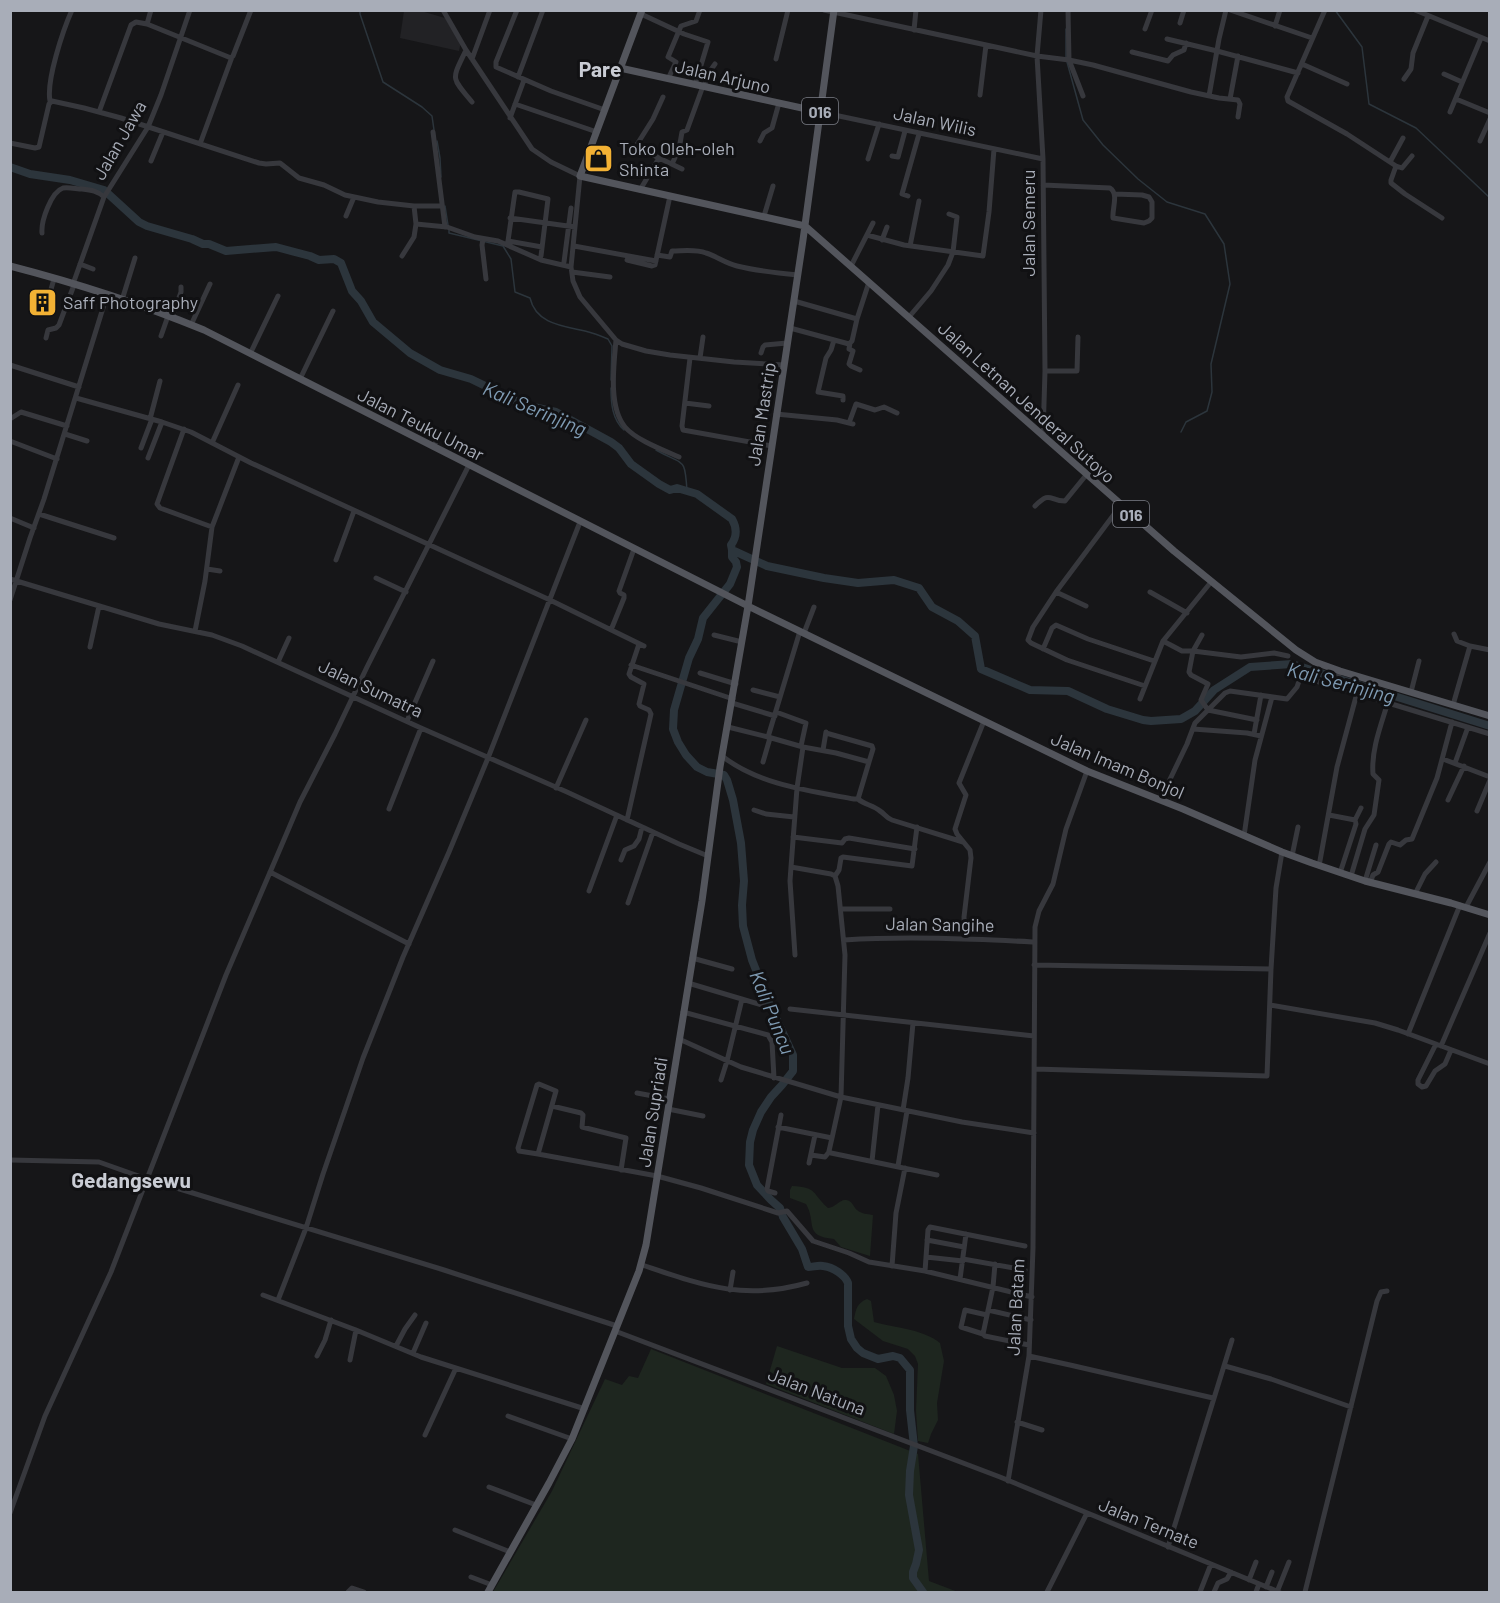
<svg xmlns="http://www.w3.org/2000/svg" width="1500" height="1603" font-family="Barlow,sans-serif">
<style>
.built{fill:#222225}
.green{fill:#1e261f}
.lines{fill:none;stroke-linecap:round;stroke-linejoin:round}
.stream{stroke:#2c353c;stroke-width:1.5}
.river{stroke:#2c353c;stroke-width:8}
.minor{stroke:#37383d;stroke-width:5}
.major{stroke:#53555c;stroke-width:7}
.labels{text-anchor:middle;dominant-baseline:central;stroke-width:6;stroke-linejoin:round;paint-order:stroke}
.shield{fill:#111113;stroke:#7b7e86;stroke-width:1.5}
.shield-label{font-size:16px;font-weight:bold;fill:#a8adb8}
.street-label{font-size:18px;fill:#a8adb8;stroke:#111113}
.poi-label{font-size:18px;fill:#a8adb8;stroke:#111113;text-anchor:start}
.water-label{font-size:20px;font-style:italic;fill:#7f9bb3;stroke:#111113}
.quarter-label{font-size:21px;font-weight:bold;fill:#c9ccd4;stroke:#111113}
</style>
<rect width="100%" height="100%" fill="#161618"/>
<path class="built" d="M 404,11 L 421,11 L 445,18 L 461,42 L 459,51 L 400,38 Z"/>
<path class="green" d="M 792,1186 C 818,1187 812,1194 828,1208 C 836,1207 840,1199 846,1200 C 853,1201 853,1207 857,1210 C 861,1214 868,1214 873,1215 L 870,1256 L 841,1247 L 834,1239 C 803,1236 817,1223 806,1204 L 790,1198 L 790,1190 Z
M 867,1299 L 871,1301 L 874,1322 C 895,1328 923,1329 940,1343 L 944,1361 L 937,1403 L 938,1420 L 931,1434 L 928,1443 L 918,1441 L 916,1411 L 918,1364 L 915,1356 L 908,1349 L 883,1341 L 854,1319 C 856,1309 857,1303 867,1299 Z
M 777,1346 L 842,1368 L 875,1368 L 886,1376 L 894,1395 L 897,1411 L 894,1434 L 766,1384 Z
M 651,1349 L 918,1454 L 929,1581 L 958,1592 L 493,1592 L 552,1491 L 605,1379 L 622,1385 L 629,1376 L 638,1378 Z"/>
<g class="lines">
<path class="stream" d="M 360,10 L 360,14 L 383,82 L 422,107 L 432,116 L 434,130
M 1335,10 L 1362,47 L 1369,104 L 1416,128 L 1490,198
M 1066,29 L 1066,58
M 1067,62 L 1083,120 L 1103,145 L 1138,179 L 1167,202 L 1205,214 L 1224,244 L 1230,284 L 1211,364 L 1212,392 L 1207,411 L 1186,422 L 1181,432
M 437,141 L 440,158 L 441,177
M 445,206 L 448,225
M 449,230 L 449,233 L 503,246 L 511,259 L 515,292 L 530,298 C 536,324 563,326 585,331 C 593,333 601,336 608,339 L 612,346 L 611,380
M 611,388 C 611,403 612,419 624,430
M 656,450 C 684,466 685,456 687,491"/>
<path class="river" d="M 10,167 L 30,174 L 70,180 L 104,190 L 139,222 L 147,226 L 192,239 L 203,244 L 209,244 L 226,251 L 276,247 L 310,256 L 319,260 L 334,259 L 341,263 L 352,291 L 361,301 L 373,322 L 410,353 L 440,370 L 471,379 L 512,399 L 529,406 L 556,412 L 611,442 L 619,448 L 631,464 L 659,484 L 670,490 L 677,488 L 697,494 L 732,519 C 737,528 737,537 731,545 L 732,550 L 767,566 L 824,578 L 858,583 L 894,580 L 919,588 L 932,607 L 958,621 L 975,636 L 981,669 L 1030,690 L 1068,691 L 1107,709 L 1143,720 L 1151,721 L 1181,719 L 1195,711 L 1214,690 L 1250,667 L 1292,664 L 1490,726
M 732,550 L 732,557 L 736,562 L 737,567 L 730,584 L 703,618 L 698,639 L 689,658 L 674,710 L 673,729 L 678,742 L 686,755 L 697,767 L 707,772 L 724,775 L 727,780 L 733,800 L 741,843 L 744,881 L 742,905 L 743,926 L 752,960 L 770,1005 L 793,1055 L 793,1071 L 782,1085 L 771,1097 L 761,1112 L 753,1130 L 750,1142 L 749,1165 L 757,1185 L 771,1200 L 780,1208 L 783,1217 L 802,1249 L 808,1267 C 813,1267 818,1265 823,1266 C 833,1267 845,1275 848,1283 L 848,1326 L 851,1339 L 857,1348 L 863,1353 L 878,1359 L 893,1356 L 900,1358 L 910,1370 L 910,1410 L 914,1446 L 910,1471 L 909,1495 L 919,1550 L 916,1564 L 913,1572 L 913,1578 L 923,1592"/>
<path class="minor" d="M 443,10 L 466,50 L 532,149 L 551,162 L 580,176 L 571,267 L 573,281 L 580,297 L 616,340 L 622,344 L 646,351 L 670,355 L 734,362 L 784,365
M 517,10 L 496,62 L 496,67 L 551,91 L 605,110
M 824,10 L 1037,56 L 1069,60 L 1093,65 L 1191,92 L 1219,98 L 1238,100 L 1240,104 L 1238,117
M 1041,10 L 1037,56 L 1043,159 L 1045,371 L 1043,436
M 1068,10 L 1069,60 L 1083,96
M 1230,10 L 1312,38
M 1325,10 L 1287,97 L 1288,101 L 1347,134 L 1396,166 L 1391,180 L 1391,183 L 1405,194 L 1442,218
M 1415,10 L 1490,41
M 641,14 L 684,34 L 708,42 L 695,85
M 1180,23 L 1184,10
M 147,24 L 151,10
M 1275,26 L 1280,10
M 1145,29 L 1152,10
M 914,30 L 916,10
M 1167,39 L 1217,51 L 1298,73
M 466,50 C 452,80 450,76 472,102
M 1132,52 L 1168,61 L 1173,55 L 1184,50 L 1186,43
M 472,59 L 490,10
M 776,59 L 788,10
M 1302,64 L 1347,84
M 1444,74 L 1462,82
M 518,77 L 543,10
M 668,79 L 676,62 L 668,57 L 681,26 L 696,21 L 700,10
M 1404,79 L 1411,69 L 1413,53 L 1428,16
M 704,86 L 710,71 L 715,64
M 980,95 L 986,45
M 1209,96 L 1219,39 L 1226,10
M 1230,99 L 1238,56
M 1456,99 L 1490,113
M 50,101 C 46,81 63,30 72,10
M 515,104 L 597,132
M 99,112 L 131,25 L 136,22 L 147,24 L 231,58 L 233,56 L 251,10
M 820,112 L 1043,159
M 1450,112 L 1481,38
M 510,118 L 524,80
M 433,132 L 445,227
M 760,141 L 764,133 L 772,128 L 779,103
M 1480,141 L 1490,119
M 10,143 L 35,148 L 39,147 L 49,104 L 52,101 L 84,108 L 121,118 L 259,163 L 266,164 L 280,163 L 299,178 L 324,185 L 345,195 L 378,202 L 414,206 L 442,206
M 200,144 L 232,57
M 892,156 L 898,157 L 905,131
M 659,158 L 636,146 L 653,119 L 663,97
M 868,159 L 879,124
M 151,161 L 163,132
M 1390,162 L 1403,138
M 672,164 L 679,149 L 682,132 L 687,130 L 703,86
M 1396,166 L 1402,168 L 1412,156
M 1043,185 L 1110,188 C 1119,194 1112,208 1113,218 L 1144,223 L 1149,221 L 1152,218 L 1152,202 L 1149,197 L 1142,195 L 1115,194
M 640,190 L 659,158 L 682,169
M 908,196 L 902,194 L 919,134
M 414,206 L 416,224 L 447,227 L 475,237 L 498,241 L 541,260 L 571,267
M 346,216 L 354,197
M 764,216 L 773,186
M 510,218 L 575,227
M 42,233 C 41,221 51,192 63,188 C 69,187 77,189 82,189 C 91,190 98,191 104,197
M 867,235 L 904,245 L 983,256 L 989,212 L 994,149
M 483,239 L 482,245 L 486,279
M 882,240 L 887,227
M 574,246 L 656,261
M 910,246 L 919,201
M 657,255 L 670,257 L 672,251 C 683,251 696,249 706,253 C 716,256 725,263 737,266 C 757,271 777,273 798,275
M 402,256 L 414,237 L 416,224
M 541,256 L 548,199 L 519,192 L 515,192 L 508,241 L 542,247
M 627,260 L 652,266 L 655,265 L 670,196
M 564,262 L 571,208
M 80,264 L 93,269
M 851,266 L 873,223
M 572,272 L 610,277
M 73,284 L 104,197 L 148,127 L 161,95 L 190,10
M 45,295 L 49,296 L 54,279
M 122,300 L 135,258
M 794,301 L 857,319 L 869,282
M 172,317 L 181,292 L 181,287
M 909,317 L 931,291 L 948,265 L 953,252 L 957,217 L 949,214
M 191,325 L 210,284
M 790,328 L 849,344 L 852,341 L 857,319
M 161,336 L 168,316
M 46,338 L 48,330 L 56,328 L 59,325 L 74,285
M 616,340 C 614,364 608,407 625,427 C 636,440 663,450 679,457
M 834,340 L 831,350 L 826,358 L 818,392 L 843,396 L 843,400
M 850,343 L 849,349 L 853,351 L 849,364 L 851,366 L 860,370
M 761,353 L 763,347 L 765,345 L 787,343
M 250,354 L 278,296
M 690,358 L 682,426 L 683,430 L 772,446
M 700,358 L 703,337
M 10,365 L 79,387
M 1045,371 L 1077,371 L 1078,337
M 300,379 L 333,311
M 76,398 L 162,422 L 191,432 L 251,463 L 550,600 L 644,646
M 685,403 L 709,406
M 776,414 L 837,420 L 853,424
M 10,419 L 21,412 L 67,426
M 150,419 L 160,381
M 849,423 L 856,404 L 875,410 L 884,407 L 897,413
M 184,429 L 157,504 L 160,508 L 212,527
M 65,434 L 87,441
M 10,441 L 57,459
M 212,443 L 238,385
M 433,447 L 439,436
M 141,448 L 152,419
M 148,458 L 162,422
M 1121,505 L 1056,592 L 1033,627 L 1028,640 L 1031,643 L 1067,660 L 1145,686
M 1035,506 C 1051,490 1049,501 1065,501 L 1087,474
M 39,514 L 114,538
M 10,518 L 34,528
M 336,560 L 354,511
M 207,569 L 220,571
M 376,578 L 406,592
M 10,579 L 159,624 L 212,635 L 242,646 L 421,728 L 567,792 L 679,844 L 708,856
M 1056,592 L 1086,606
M 1150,592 L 1187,613
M 10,600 L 30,538 L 44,499 L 107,295
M 611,630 L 624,598 L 624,595 L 620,593 L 619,591 L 634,549
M 195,631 L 205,581 L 212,527 L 239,457
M 800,631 L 768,737 L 803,747 L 797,788 L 791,867 L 831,874 L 835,876 L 838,886 L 845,955 L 841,1097 L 962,1122 L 1034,1133
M 804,633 L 814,607
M 1454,634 L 1457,641 L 1470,646
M 714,635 L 742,642
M 1202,635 L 1193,651 L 1189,672 L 1191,675 L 1208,684 L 1201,700 L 1208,710 L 1257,720
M 1163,641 L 1182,651 L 1193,651 L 1241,657 L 1274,653 L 1288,656
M 90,647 L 99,606
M 1043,649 L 1052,628 L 1056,625 L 1088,639 L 1154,661
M 278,662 L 289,638
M 631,665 L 733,699
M 700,673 L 736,684
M 1335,687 L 1340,671
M 753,690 L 780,697
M 1411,692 L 1419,661
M 1140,699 L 1163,641 L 1211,582
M 732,703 L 775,716
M 1453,705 L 1470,646 L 1490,650
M 776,712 L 806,723 L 801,746
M 407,721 L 433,661
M 728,727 L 768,737
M 1193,729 L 1247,733 L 1261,736
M 826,733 L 872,746 L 873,749 L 869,762
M 1254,734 L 1261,695
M 823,750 L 826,732
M 722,756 C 759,785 810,791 854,799 L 858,799 L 869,762 L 836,753 L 803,747
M 1443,759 L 1490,777
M 763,762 L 770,738
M 1455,763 L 1468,727
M 556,788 L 586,720
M 858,799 C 865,805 873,805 880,811 C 885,814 886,818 892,820 L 963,842
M 1160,800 L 1187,744 L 1195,723 L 1225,693 L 1230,691 L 1287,699 L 1297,687 L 1300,678 L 1303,677 L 1490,734
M 1448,800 L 1464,766
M 389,809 L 421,728
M 754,810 L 766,814 L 794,817
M 1477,811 L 1490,780
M 1329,815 L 1355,820 L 1361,808
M 627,820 L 651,714 L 649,710 L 640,706 L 639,704 L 644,684 L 631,677 L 629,674 L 639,644
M 1244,836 L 1255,760 L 1272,697
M 793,837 L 842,843 L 845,839 L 849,838 L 915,849
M 1292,856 L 1298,827
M 621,860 L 625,850 L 634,846 L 639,839 L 642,827
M 1319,866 L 1337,767 L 1357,693
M 791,867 L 790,881 L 795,955
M 270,872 L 409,944
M 1340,873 L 1356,824 L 1355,820
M 835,876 L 839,870 L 841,858 L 843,857 L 912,866 L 917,827
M 1351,876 L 1365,829 L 1374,815 L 1379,780 L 1373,774 C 1371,750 1381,725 1388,702
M 1365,881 L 1376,845
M 1370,883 L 1373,875 L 1378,872 L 1389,844 L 1391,842 L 1400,845 L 1406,840 L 1412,839 L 1437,778 L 1452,722
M 589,891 L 617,815
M 1415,894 L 1425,874 L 1436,862
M 628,903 L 653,832
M 1466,907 L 1490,862
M 841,909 L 890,909
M 965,938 L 964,917 L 971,858 L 970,850 L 957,834 L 955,829 L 966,795 L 959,783 L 984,721
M 844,940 C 909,936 971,939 1035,942
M 692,958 L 732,969
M 1034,965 L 1271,969
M 688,983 L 765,1006
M 1270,1005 L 1375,1023 L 1398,1030 L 1490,1064
M 790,1009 L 1034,1036
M 683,1012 L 768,1035 L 772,1042 L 774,1078
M 1408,1034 L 1460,905
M 679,1039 L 741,1067 L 841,1097 L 832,1138
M 1436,1044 L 1418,1080 L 1418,1084 L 1422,1087 L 1426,1086 L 1435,1071 L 1445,1064 L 1451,1050
M 1441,1046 L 1490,933
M 1035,1069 L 1267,1076 L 1271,969 L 1276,888 L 1282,852
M 721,1080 L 727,1061 L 742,999
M 637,1093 L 669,1099
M 552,1106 L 581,1113 L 583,1115 L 582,1127 L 626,1138 L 621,1170
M 668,1109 L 703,1116
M 903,1110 L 908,1078 L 913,1023
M 778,1127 L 832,1138 L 829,1151 L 831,1153 L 937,1175
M 538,1154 L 519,1151 L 518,1148 L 537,1085 L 539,1084 L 556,1091 L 538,1154 L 657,1176 L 701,1188 L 778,1213 L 787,1211 L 813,1241 L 849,1253 L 869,1262 L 925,1271 L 1032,1297
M 811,1155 L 825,1157 L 829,1152
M 10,1160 L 99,1162 L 147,1179 L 444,1270 L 617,1326
M 872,1161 L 878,1105
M 809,1163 L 815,1135
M 898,1166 L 907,1111
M 775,1193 L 768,1191 L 767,1189 L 781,1115
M 927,1240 L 964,1247
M 926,1257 L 963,1261
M 963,1259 L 1025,1270
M 642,1265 C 702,1285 743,1301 807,1283
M 892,1266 L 896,1213 L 905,1168
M 925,1271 L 928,1230 L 930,1227 L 1025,1246
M 960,1279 L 966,1234
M 730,1290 L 733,1272
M 263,1295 L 356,1330 L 421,1357 L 585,1409
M 278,1300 L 306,1228 L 323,1174 L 363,1058 L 403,957 L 449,852 L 488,758 L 580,522
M 988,1310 L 1031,1320
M 987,1315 L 965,1310 L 961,1327 L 983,1334 L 985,1336 L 1029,1345
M 615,1331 L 1000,1477 L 1279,1592
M 983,1334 L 993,1287 L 995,1264
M 396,1346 L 405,1329 L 415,1315
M 413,1353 L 426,1323
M 317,1356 L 325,1340 L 331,1320
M 1029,1356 L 1070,1365 L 1213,1398
M 350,1360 L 356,1330
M 1225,1366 L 1271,1379 L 1351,1407
M 508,1416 L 572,1439
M 1017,1422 L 1042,1430
M 425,1435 L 456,1368
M 1008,1481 L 1029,1356 L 1033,1248 L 1035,927 L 1039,911 L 1053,884 L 1066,829 L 1087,771
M 489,1487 L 536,1505
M 10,1513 L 45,1416 L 111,1272 L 226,975 L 280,849 L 300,802 L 335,734 L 367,667 L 469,465
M 455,1530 L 510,1552
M 1168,1547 L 1232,1340
M 471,1577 L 492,1585
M 1249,1580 L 1256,1562
M 1266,1587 L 1272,1572
M 348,1592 L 352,1588 L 364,1592
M 1047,1592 L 1087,1513
M 1200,1592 L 1211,1564
M 1214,1592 L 1218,1583 L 1227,1579 L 1231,1572
M 1256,1592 L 1259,1584
M 1277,1592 L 1289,1562
M 1305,1592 L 1377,1301 L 1381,1292 L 1387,1291"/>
<path class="major" d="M 642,10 L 580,176 L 805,226 L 1174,551 L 1296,650 L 1315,662 L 1340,671 L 1490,716
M 620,68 L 820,112
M 10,266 C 76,283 141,304 204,330 L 748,606 L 1087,771 L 1183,809 L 1282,852 L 1312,863 L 1365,881 L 1451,903 L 1490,915
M 488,1592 L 549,1483 L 572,1439 L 639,1271 L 646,1245 L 702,901 L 720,767 L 748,606 L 803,240 L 834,10"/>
</g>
<defs>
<symbol id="shop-square" viewBox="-11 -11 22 22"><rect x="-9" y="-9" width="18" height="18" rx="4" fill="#f2b134" stroke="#111113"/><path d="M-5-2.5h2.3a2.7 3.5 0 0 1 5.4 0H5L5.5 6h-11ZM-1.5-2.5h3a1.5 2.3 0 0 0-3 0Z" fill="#111"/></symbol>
<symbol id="building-square" viewBox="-11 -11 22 22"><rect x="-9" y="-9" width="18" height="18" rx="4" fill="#f2b134" stroke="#111113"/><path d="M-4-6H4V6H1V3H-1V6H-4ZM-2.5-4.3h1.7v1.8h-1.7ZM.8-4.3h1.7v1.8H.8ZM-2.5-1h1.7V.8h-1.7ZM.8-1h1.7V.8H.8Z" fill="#111"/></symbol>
</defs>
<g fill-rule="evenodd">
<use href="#shop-square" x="582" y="142" width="33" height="33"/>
<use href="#building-square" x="26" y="286" width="33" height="33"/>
</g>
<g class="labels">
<g class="shield">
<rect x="802" y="98" width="36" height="26" rx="4.5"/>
<rect x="1113" y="501" width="36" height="26" rx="4.5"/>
</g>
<g class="shield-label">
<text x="820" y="111">016</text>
<text x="1131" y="514">016</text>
</g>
<g class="street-label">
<text transform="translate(723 76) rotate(13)">Jalan Arjuno</text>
<text transform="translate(935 121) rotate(12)">Jalan Wilis</text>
<text transform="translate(119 140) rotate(-60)">Jalan Jawa</text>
<text transform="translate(1028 223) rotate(-90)">Jalan Semeru</text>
<text transform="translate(1027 402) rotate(42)">Jalan Letnan Jenderal Sutoyo</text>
<text transform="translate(761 414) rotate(-81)">Jalan Mastrip</text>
<text transform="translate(421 424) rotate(27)">Jalan Teuku Umar</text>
<text transform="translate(371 688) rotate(25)">Jalan Sumatra</text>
<text transform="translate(1118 765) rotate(23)">Jalan Imam Bonjol</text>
<text transform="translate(940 924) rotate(1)">Jalan Sangihe</text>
<text transform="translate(652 1112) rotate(-81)">Jalan Supriadi</text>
<text transform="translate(1015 1307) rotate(-87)">Jalan Batam</text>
<text transform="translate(817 1391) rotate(21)">Jalan Natuna</text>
<text transform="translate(1149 1523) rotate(22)">Jalan Ternate</text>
</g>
<g class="poi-label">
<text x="619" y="148">Toko Oleh-oleh<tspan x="619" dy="21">Shinta</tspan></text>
<text x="63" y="302">Saff Photography</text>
</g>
<g class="water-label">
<text transform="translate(535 408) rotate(23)">Kali Serinjing</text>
<text transform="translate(1341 682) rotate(15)">Kali Serinjing</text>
<text transform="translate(773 1012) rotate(68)">Kali Puncu</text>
</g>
<g class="quarter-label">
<text x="600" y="68">Pare</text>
<text x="131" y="1179">Gedangsewu</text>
</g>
</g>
<rect width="1500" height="1603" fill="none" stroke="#a8adb8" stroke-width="24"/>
</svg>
